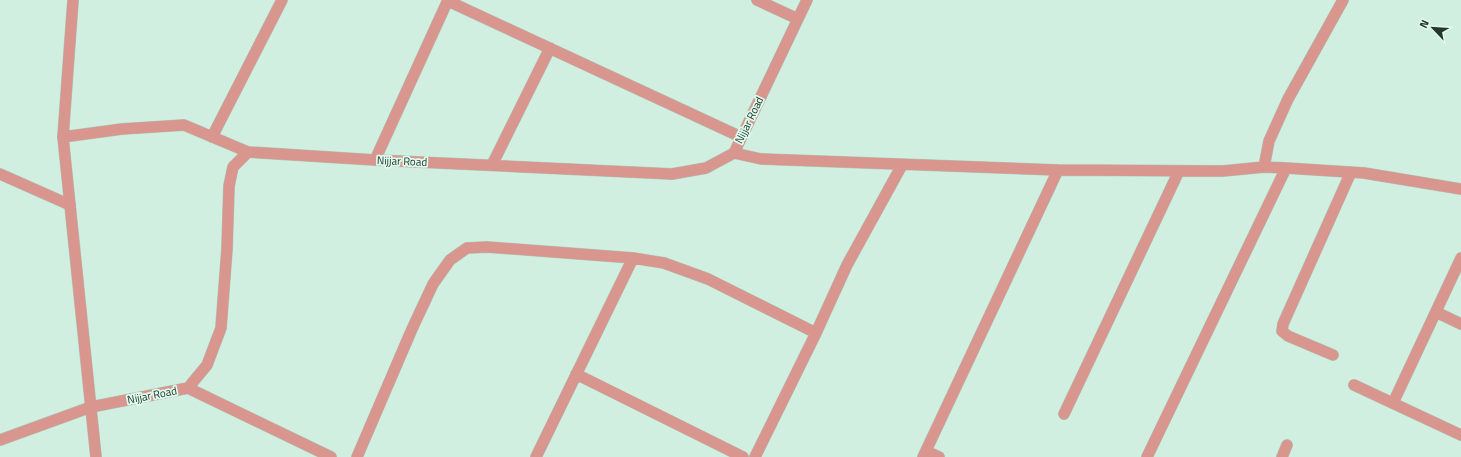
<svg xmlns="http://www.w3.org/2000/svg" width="1461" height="457" font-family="'Titillium Web',sans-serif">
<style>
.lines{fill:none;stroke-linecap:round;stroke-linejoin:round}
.minor-casing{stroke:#afcabc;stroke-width:12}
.tertiary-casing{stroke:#afcabc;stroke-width:12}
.minor{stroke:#d8968e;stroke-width:11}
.tertiary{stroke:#d8968e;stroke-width:11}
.labels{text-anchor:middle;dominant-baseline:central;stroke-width:3.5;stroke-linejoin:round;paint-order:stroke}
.street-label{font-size:11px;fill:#28342e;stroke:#defced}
</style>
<rect width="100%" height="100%" fill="#d1efe0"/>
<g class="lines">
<defs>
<path id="minor" d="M 757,0 L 798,19
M 448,1 L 741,137
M 63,137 L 122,129 L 184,125 L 248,152
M 212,137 L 282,0
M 734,153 L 761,159 L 1058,170 L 1223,171 L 1264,167 L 1286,168 L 1364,173 L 1461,189
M 375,160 L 448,0
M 492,165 L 550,48
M 1264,167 L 1269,141 L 1288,99 L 1343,0
M 0,174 L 70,205
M 1436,312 L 1461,324
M 1333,355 L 1288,336 L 1282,331 L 1283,324 L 1351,172
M 576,374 L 743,457
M 1354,385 L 1461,435
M 188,388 L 331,457
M 1393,403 L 1461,258
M 1064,414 L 1179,171
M 0,440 L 91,407 L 188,388 L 207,365 L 221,328 L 227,249 L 229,186 L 233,167 L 248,152 L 375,160 L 672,174 L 706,168 L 734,153 L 807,0
M 926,451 L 939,457
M 357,457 L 412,329 L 433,284 L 450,260 L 467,248 L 487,247 L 633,258 L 664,263 L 708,279 L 816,333
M 536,457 L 633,258
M 755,457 L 816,333 L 847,265 L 902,165
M 923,457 L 1058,170
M 1147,457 L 1286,168
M 1282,457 L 1287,445"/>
<path id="tertiary" d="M 73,0 L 63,137 L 96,457"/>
</defs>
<use href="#minor" class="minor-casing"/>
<use href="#tertiary" class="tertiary-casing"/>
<use href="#minor" class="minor"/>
<use href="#tertiary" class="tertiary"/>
</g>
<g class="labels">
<g class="street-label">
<text transform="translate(749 120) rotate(-64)">Nijjar Road</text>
<text transform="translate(402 161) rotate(2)">Nijjar Road</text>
<text transform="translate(152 395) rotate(-11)">Nijjar Road</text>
</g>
</g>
<g transform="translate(1433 28) rotate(295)" stroke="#defced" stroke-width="3" paint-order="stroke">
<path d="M0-3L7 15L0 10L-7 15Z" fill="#28342e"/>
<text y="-6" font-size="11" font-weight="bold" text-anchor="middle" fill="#28342e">N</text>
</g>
</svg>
